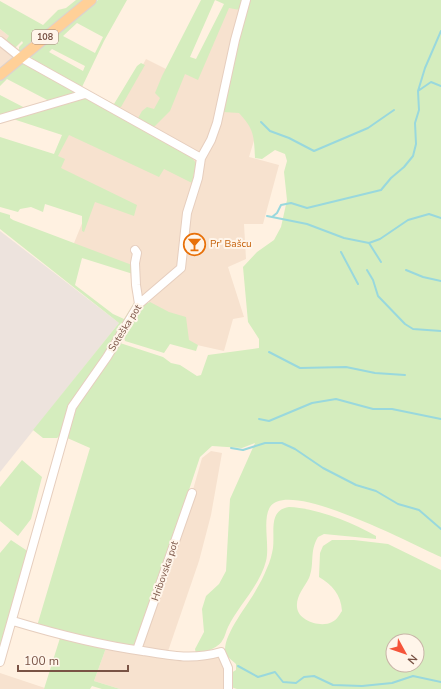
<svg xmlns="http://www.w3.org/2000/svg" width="441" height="689" font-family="'Nunito Sans',sans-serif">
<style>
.residential{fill:#f7e2cf}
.industrial{fill:#ede3dd}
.green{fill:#d5edbe;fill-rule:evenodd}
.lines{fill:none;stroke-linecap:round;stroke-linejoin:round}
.stream{stroke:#99d8dd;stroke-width:2}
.minor-casing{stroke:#e6cebe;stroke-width:10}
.major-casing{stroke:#dcd2cf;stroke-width:12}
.minor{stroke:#fff;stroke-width:8}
.major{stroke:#ffd098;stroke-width:10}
.labels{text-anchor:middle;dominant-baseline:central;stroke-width:4;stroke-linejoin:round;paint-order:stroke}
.shield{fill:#fff5ea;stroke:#a18476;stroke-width:1}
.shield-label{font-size:9px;font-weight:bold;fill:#795345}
.food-label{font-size:10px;fill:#c56008;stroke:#fff5ea;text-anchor:start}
.street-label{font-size:10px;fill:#795345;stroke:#fff5ea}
</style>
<rect width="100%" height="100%" fill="#fff1e1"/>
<path class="residential" d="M 229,6 L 247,13 L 243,112 L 256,134 L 249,157 L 279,165 L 263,224 L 244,224 L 246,259 L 228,267 L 244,317 L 233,319 L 224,351 L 188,343 L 181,320 L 132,293 L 130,268 L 72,248 L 96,189 L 52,165 L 68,131 L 115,116 L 146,59 L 182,77 L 185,68 L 199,74 Z
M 0,29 L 9,36 L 14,57 L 0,70 Z
M 211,451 L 222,453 L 211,515 L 199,561 L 166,657 L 190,661 L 218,655 L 223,659 L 226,689 L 120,689 L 94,681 L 106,648 L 183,525 L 202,458 Z
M 0,673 L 45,688 L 44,689 L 0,689 Z"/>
<path class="industrial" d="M 0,231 L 119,323 L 0,472 Z"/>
<path class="green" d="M 76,0 L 84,0 L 22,51 L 19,51 L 19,47 L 23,43 L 22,41 L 14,49 L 5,42 L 9,36 L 0,29 L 0,1 L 43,25 L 58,10 L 66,8 Z
M 98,0 L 127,0 L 104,41 L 82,87 L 114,104 L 137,66 L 141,63 L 145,65 L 121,107 L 118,108 L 32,61 L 31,56 L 33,53 ZM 77,23 L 103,37 L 95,53 L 63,36 ZM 52,49 L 85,66 L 83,71 L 49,52 Z
M 201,0 L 243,0 L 240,10 L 229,8 L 198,80 L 185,74 L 170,111 L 153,128 L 137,120 L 142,111 L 147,107 L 154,109 L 160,98 L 155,93 L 162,76 ZM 215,0 L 224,4 L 196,59 L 190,57 Z
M 250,0 L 441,0 L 441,557 C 415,546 289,478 270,507 C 262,520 270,546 266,561 C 260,585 239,605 228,627 C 226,631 225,637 222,641 C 219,647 203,654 196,654 L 195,649 L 204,632 L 202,609 L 206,596 L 219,584 L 226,571 L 230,499 L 255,443 L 242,448 L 212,446 L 200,457 L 137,646 L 132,648 L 37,626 L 90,448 L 65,437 L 76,407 L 120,343 L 163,357 L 171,363 L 180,365 L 197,376 L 201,375 L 208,355 L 259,348 L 259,339 L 248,322 L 243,267 L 257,252 L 274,240 L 281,227 L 287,200 L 284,172 L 287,161 L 285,154 L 275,150 L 262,159 L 255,158 C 254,136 254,129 239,113 L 223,112 L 238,36 Z
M 23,63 L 77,93 L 51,102 L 7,79 L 0,86 L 0,80 L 18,65 Z
M 0,95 L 27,109 L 0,116 Z
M 80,98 L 89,99 L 188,153 L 196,163 L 192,183 L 164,169 L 159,177 L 69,135 L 58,156 L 65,159 L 61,168 L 137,205 L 134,216 L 95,202 L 84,232 L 82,231 L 82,216 L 45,204 L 43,212 L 31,207 L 20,209 L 18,212 L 0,207 L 0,137 L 54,154 L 62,135 L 10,118 Z
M 0,212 L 10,215 L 10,218 L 13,220 L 132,265 L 133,274 L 82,258 L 75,285 L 113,314 L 124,319 L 135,301 L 133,296 L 135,292 L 137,299 L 119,335 L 75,397 L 62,434 L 57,438 L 43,438 L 33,430 L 119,323 L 0,229 Z
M 150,302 L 169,312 L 186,317 L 189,340 L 198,345 L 196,351 L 170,344 L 164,353 L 125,341 L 124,337 L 143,305 Z
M 22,460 L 42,477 L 31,519 L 18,536 L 0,521 L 0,487 Z
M 289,507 C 316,508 352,522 376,536 L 376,539 L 324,534 L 318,537 C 309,552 315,564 309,578 C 304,588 296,596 297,607 C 298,621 321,628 332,622 C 337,620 339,615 342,611 C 341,594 332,585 319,577 L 320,553 L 323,546 L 332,540 L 354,540 L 388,544 L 441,570 L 441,689 L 237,689 L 231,687 L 231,673 L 236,670 L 236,664 C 232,660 225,656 225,650 C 225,632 248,605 256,590 C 260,583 264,576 267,568 C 270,562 272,554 273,548 C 275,532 268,510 289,507 ZM 393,641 L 417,641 L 417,665 L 393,665 Z
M 11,540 L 29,552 L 0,654 L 0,553 Z
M 60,638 L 106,648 L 94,681 L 120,689 L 102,689 L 92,686 L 90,689 L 44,689 Z"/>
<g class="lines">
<path class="stream" d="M 418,91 L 431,82 L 441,86
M 261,122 L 270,131 L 289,138 L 314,151 L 368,128 L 394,110
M 267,216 L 307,224 L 344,238 L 369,243 L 380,239 L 408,220 L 429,214 L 441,218
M 272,217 L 277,213 L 281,205 L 291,203 L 307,208 L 381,190 L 391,178 L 404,167 L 413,156 L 416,144 L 415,123 L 419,110 L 418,91 L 425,68 L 441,31
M 369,243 L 381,262
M 341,252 L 358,284
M 367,270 L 373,280 L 378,296 L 405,324 L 413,329 L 441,331
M 406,270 L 423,277 L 441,281
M 269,352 L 300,368 L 346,367 L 375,373 L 405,375
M 259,419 L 269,421 L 312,403 L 336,399 L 373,409 L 392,409 L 441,419
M 231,448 L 243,450 L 265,443 L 282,443 L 295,449 L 323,468 L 356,485 L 376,491 L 398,504 L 419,510 L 441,529
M 238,666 L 258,677 L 275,672 L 283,682 L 296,683 L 304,677 L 314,676 L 333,685 L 362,686 L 392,683 L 413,676 L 441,682"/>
<defs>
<path id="minor" d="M 0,41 L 20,57 L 201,158
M 0,119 L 85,94
M 135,250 L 137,253 L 135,263 L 136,285 L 139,304
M 13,621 C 56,634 98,645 143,651 C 172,656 193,660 221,652 L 228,668 L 228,689
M 137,650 L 192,493
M 0,662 L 72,407 L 107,357 L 139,304 L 181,268 L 187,213 L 198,178 L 201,158 L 211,140 L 217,123 L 235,40 L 246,0"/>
<path id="major" d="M 0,75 L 91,0"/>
</defs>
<use href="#minor" class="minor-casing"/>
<use href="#major" class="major-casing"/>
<use href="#minor" class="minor"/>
<use href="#major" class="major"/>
</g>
<defs>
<symbol id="bar-ring" viewBox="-11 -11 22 22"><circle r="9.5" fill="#fff5ea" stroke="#e8710a" stroke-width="1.5"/><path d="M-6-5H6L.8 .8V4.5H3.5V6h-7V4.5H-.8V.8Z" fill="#e8710a"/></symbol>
</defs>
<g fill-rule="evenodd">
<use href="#bar-ring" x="182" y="232" width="25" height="25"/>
</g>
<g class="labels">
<rect class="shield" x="32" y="30" width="26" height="14" rx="3"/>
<g class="shield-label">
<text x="45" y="37">108</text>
</g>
<g class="food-label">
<text x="210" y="244">Pr' Bašcu</text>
</g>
<g class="street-label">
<text transform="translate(125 328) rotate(-58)">Soteška pot</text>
<text transform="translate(165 571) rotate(-71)">Hribovska pot</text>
</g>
</g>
<g transform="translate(405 653) rotate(130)"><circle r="19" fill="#fff5ea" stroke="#c9b4a8"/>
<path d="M0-3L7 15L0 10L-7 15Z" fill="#f5543a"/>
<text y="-6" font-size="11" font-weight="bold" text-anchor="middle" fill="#795345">N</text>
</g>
<path d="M18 665v6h110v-6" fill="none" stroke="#795345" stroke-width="2"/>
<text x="24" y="665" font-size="12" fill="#795345" stroke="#fff5ea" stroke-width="3" paint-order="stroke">100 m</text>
</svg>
